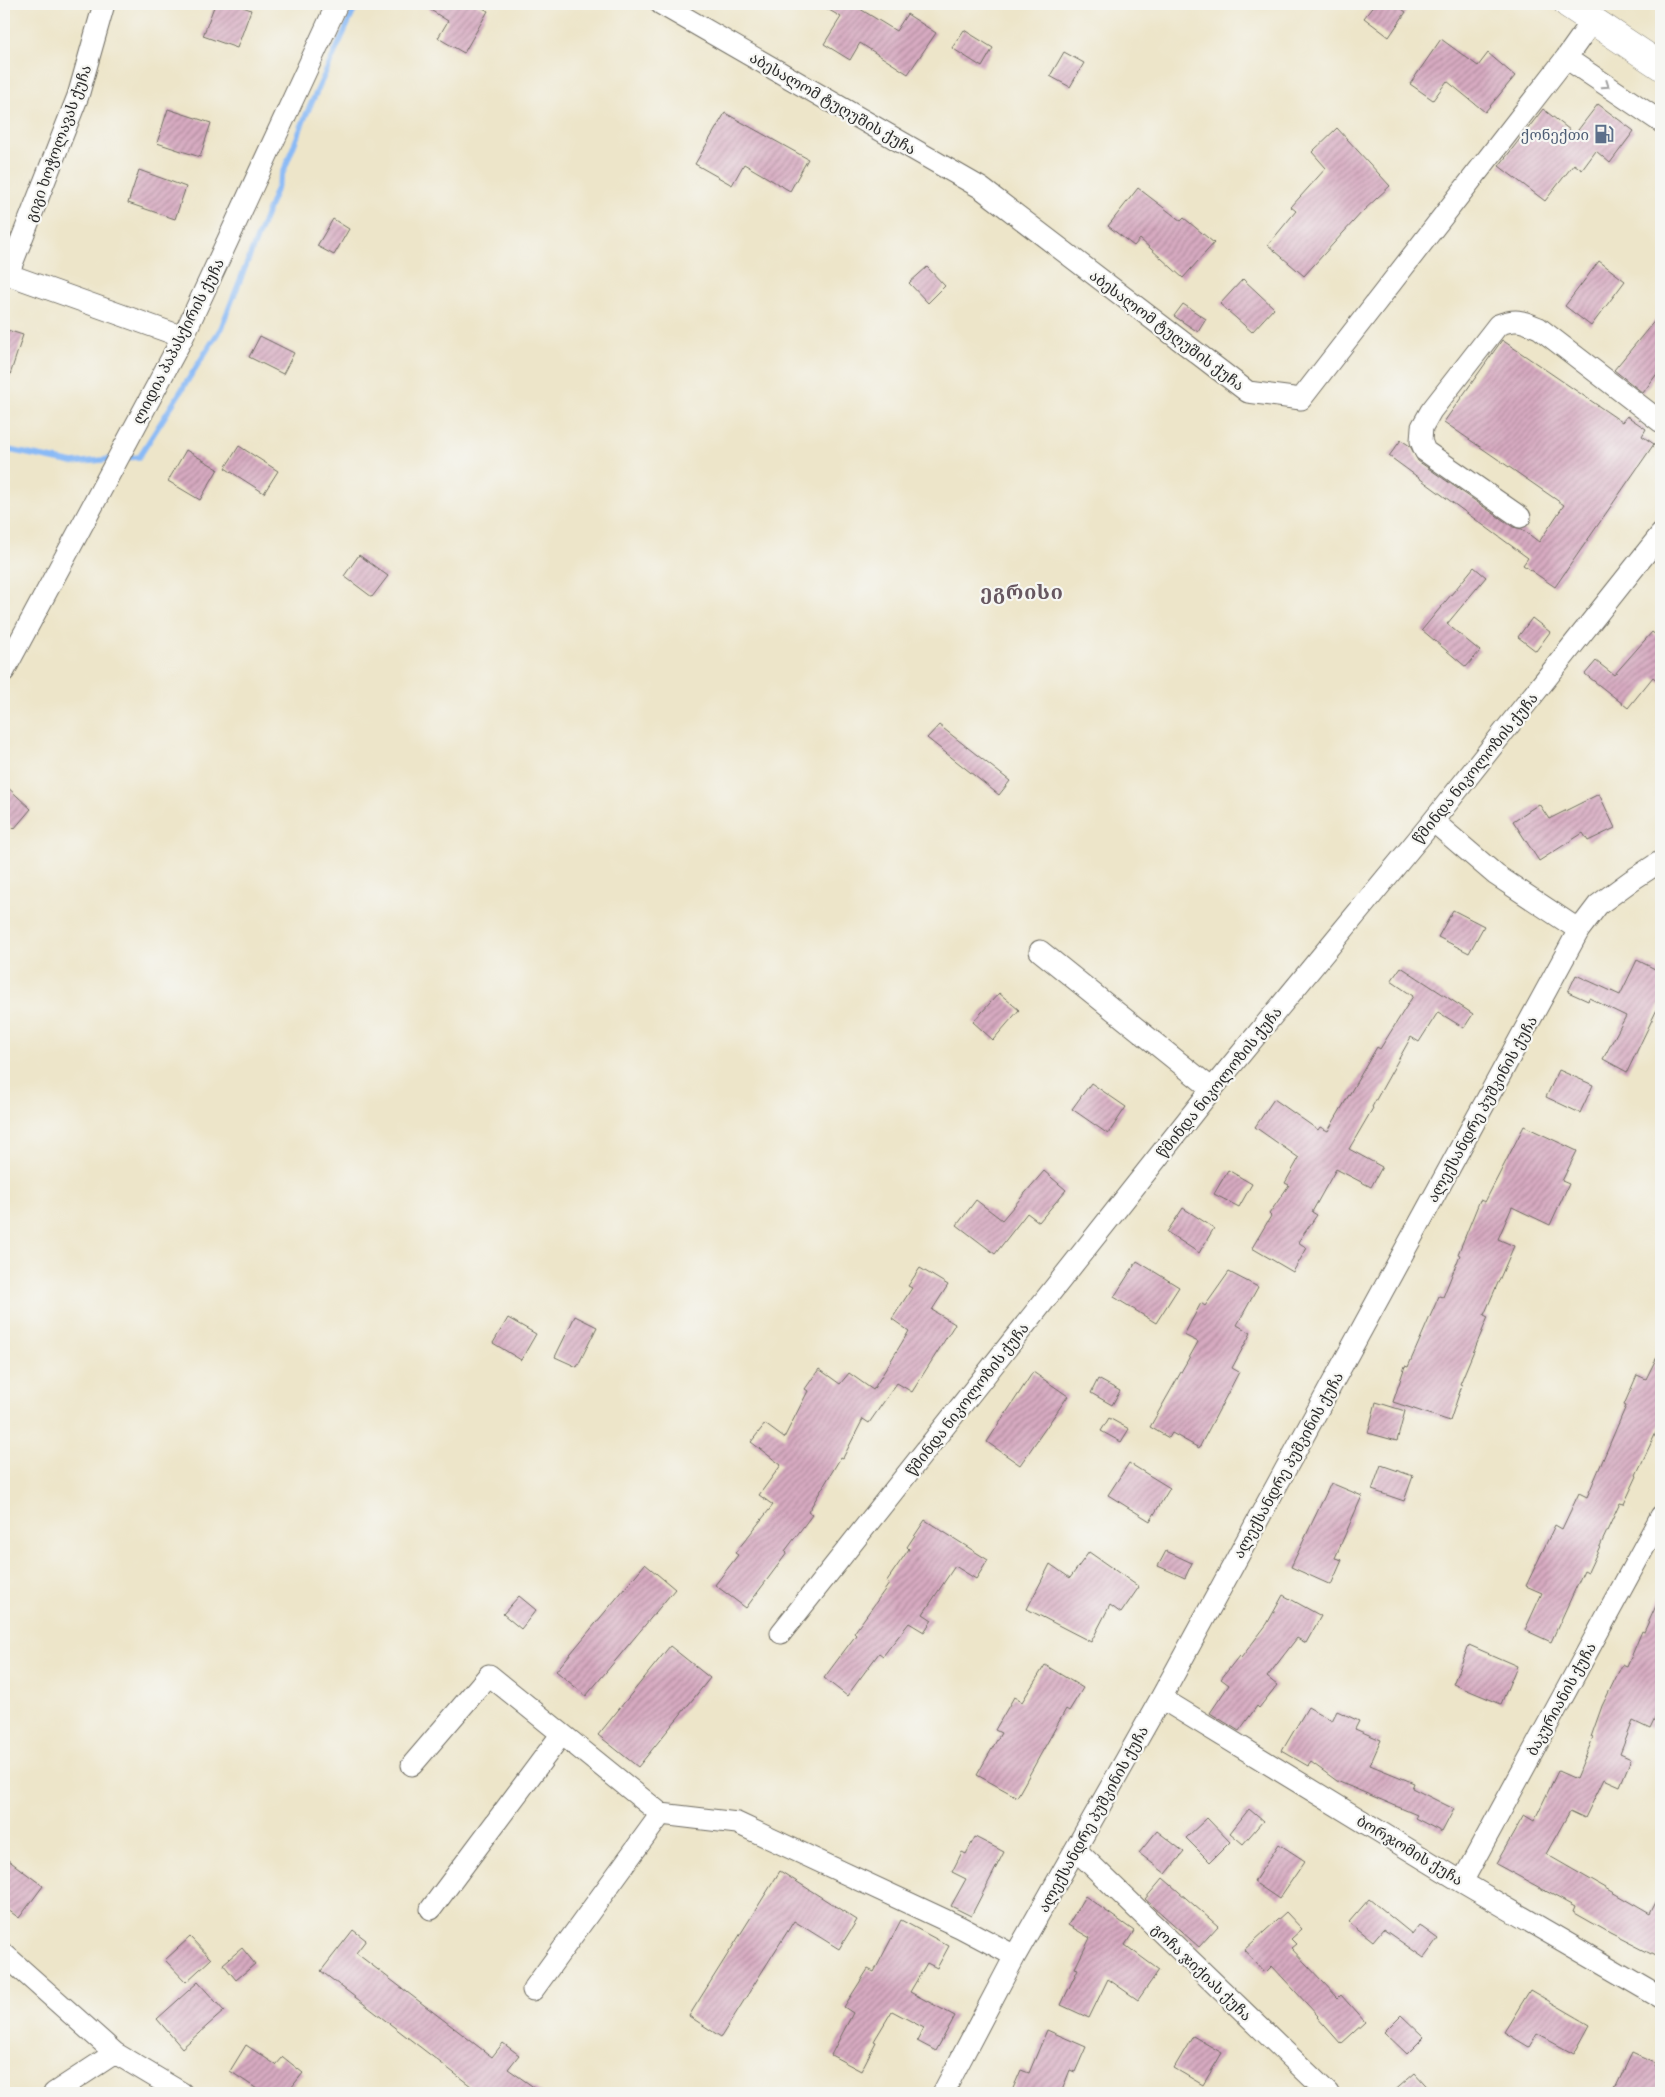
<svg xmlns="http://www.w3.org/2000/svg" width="1665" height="2097" font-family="'Gentium Book Plus','Noto Serif Georgian',serif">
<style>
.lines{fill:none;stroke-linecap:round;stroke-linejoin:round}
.stream{stroke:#89baf6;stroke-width:5.5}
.building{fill:url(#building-hatch)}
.minor-casing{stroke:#6f6c62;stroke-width:23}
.highway-casing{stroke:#6f6c62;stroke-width:29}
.minor{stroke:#fff;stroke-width:21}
.highway{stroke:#fff;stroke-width:28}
.oneway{stroke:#a0a0a0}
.labels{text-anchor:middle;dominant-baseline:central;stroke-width:4.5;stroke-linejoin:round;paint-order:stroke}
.street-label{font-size:15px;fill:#2b2b2b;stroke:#f6f6f2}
.service-label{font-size:15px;fill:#4e5e75;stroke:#f6f6f2;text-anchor:end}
.district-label{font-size:20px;font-weight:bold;letter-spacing:1px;fill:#675760;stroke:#f6f6f2}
</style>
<defs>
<pattern id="building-hatch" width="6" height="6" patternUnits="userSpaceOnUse" patternTransform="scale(1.25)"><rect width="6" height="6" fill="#d7aac1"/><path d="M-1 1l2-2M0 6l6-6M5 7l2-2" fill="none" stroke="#af8b9d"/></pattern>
</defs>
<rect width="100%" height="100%" fill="#f6f6f2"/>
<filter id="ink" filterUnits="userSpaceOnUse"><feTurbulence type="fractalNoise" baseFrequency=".02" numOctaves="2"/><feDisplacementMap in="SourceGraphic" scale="10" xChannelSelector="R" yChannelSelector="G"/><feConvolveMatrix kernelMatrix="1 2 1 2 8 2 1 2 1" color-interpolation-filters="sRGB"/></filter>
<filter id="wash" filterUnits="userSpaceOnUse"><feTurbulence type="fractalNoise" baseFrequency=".0096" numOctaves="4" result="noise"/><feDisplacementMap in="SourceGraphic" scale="20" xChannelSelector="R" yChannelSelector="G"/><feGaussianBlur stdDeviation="1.12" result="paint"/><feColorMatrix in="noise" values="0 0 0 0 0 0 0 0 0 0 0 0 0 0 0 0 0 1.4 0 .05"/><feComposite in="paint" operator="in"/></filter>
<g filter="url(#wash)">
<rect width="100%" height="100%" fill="#ede5c9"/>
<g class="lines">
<path class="stream" d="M 4,449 L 73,463 L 112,459
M 124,458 L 139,457 L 221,328 L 306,115 L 357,4"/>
</g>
<g id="blocks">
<path class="building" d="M 215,4 L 235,4 L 251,10 L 237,48 L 203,36 Z
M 421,4 L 476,4 L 488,11 L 464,53 L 438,38 L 448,21 Z
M 819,4 L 852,4 L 896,31 L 907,14 L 936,33 L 908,74 L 860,43 L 850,60 L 824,44 L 841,17 Z
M 1375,4 L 1395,4 L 1406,12 L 1389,37 L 1364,18 Z
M 964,30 L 993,48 L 982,67 L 952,48 Z
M 1441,39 L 1478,66 L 1488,53 L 1515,76 L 1485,112 L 1447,81 L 1433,100 L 1410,84 Z
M 1064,52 L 1084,63 L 1070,87 L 1050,76 Z
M 1598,104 L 1634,131 L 1610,163 L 1596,151 L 1582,170 L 1574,164 L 1545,201 L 1499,166 L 1543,109 L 1575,134 Z
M 168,109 L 211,123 L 200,157 L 157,143 Z
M 725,113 L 808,159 L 790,191 L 744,164 L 732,185 L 695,164 Z
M 1337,128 L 1390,186 L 1363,211 L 1304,276 L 1268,245 L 1296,211 L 1291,207 L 1326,168 L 1312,152 Z
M 139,170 L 186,187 L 175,219 L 128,203 Z
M 1138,188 L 1181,221 L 1184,218 L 1214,243 L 1183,278 L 1140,239 L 1134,246 L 1108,226 Z
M 333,219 L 349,229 L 334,255 L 317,246 Z
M 1599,261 L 1625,281 L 1591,326 L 1565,306 Z
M 927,267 L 945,286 L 928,303 L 909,283 Z
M 1243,279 L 1274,308 L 1252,332 L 1220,304 Z
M 1183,304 L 1206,319 L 1198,332 L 1174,316 Z
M 1661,313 L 1661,368 L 1643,393 L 1614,370 Z
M 4,329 L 23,335 L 7,384 L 4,383 Z
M 260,336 L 294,353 L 283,374 L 249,357 Z
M 1502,340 L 1622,422 L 1627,416 L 1646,429 L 1642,436 L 1654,444 L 1555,587 L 1523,565 L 1528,558 L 1389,456 L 1401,440 L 1410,446 L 1418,461 L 1513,527 L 1522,529 L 1539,542 L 1564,505 L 1444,422 Z
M 239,446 L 278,471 L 264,493 L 225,468 Z
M 186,450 L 218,469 L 200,500 L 168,481 Z
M 359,555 L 388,576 L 372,597 L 344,576 Z
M 1474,567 L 1486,577 L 1447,624 L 1480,651 L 1466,667 L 1422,630 Z
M 1532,618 L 1550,632 L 1536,651 L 1518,637 Z
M 1652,632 L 1661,639 L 1661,684 L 1653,677 L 1628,708 L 1585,674 L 1596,661 L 1614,675 Z
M 939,725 L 1010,781 L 999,795 L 927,738 Z
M 4,784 L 31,809 L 14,829 L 4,820 Z
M 1599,794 L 1615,828 L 1588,841 L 1583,833 L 1539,861 L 1513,821 L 1539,804 L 1549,819 Z
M 1453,910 L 1484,926 L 1469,953 L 1438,937 Z
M 1637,960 L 1661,972 L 1661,1001 L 1627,1072 L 1603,1059 L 1626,1016 L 1589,998 L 1588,1001 L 1568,992 L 1576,975 L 1620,995 Z
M 1401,967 L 1473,1014 L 1464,1028 L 1438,1012 L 1419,1042 L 1411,1037 L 1372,1107 L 1373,1108 L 1349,1149 L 1382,1167 L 1371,1187 L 1336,1169 L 1312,1212 L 1317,1215 L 1298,1242 L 1307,1248 L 1293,1272 L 1252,1248 L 1271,1216 L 1269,1214 L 1289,1185 L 1285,1183 L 1299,1158 L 1255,1127 L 1274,1099 L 1318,1130 L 1320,1127 L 1328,1131 L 1377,1047 L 1380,1049 L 1413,996 L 1391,981 Z
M 999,993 L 1019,1010 L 993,1040 L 973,1022 Z
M 1559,1070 L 1593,1085 L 1580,1113 L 1546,1097 Z
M 1091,1083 L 1126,1107 L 1108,1134 L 1072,1109 Z
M 1524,1126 L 1577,1151 L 1562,1181 L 1569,1184 L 1550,1225 L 1512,1207 L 1498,1239 L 1514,1246 L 1484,1315 L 1488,1317 L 1460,1384 L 1462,1385 L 1450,1421 L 1393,1402 L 1405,1366 L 1408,1367 L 1439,1296 L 1443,1297 L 1460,1255 L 1458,1254 L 1480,1200 L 1485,1202 Z
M 1228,1170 L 1252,1184 L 1239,1207 L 1214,1194 Z
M 1044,1171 L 1066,1190 L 1039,1222 L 1027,1213 L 995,1254 L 957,1225 L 976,1200 L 1002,1220 Z
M 1183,1208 L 1214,1228 L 1199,1253 L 1167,1232 Z
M 1137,1261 L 1179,1287 L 1156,1323 L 1114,1297 Z
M 920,1268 L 948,1285 L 932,1310 L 955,1324 L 912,1392 L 897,1383 L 869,1423 L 863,1419 L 843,1458 L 841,1457 L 808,1512 L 812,1515 L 785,1551 L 787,1553 L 746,1608 L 715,1585 L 738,1555 L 735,1553 L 773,1505 L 759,1495 L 781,1465 L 751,1442 L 765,1424 L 784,1438 L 808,1391 L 805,1389 L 819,1369 L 840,1384 L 849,1373 L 873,1390 L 909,1331 L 892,1319 L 912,1288 L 908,1286 Z
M 1229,1272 L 1258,1287 L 1237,1325 L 1251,1333 L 1232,1368 L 1239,1372 L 1199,1448 L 1172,1433 L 1169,1438 L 1150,1427 L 1198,1342 L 1184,1335 L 1201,1303 L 1205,1306 Z
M 575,1316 L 597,1327 L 577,1367 L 555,1357 Z
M 508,1318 L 536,1334 L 521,1360 L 493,1343 Z
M 1661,1349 L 1661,1422 L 1636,1475 L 1637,1476 L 1624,1504 L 1620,1503 L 1588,1572 L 1584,1570 L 1551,1642 L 1525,1630 L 1542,1593 L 1526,1586 L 1555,1525 L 1562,1529 L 1579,1493 L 1587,1497 L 1626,1406 L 1624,1405 L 1637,1375 L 1646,1379 Z
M 1033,1372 L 1068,1396 L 1020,1465 L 987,1442 Z
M 1098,1379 L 1120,1391 L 1112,1405 L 1091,1393 Z
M 1376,1402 L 1405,1411 L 1397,1441 L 1368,1433 Z
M 1109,1418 L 1129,1429 L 1121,1442 L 1101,1431 Z
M 1129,1463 L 1170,1488 L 1150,1521 L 1108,1495 Z
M 1381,1465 L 1413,1476 L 1404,1501 L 1372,1490 Z
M 1331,1483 L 1362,1496 L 1335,1558 L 1342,1560 L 1331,1585 L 1291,1567 Z
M 925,1520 L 988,1560 L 976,1579 L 955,1566 L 923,1614 L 932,1620 L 924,1632 L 909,1623 L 883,1656 L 879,1653 L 847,1696 L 824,1678 L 856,1635 L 854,1633 L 889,1584 L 886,1582 L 909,1549 L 907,1547 Z
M 1166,1551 L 1192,1563 L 1185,1578 L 1158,1566 Z
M 1089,1552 L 1139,1587 L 1121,1613 L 1110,1605 L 1091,1642 L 1027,1609 L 1050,1564 L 1070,1578 Z
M 645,1564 L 675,1589 L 586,1696 L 556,1671 Z
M 1283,1595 L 1321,1616 L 1306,1643 L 1297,1638 L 1267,1677 L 1277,1685 L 1259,1708 L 1257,1706 L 1239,1731 L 1210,1713 L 1229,1685 L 1221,1679 L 1239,1656 L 1241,1658 L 1267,1624 Z
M 1661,1595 L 1661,1706 L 1650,1729 L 1633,1721 L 1620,1754 L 1631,1759 L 1620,1786 L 1604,1779 L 1585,1818 L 1570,1811 L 1546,1854 L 1650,1914 L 1661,1892 L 1661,1959 L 1610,1933 L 1573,1912 L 1575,1907 L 1496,1864 L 1524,1815 L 1534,1821 L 1558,1771 L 1576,1779 L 1593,1738 L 1591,1737 L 1602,1706 L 1622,1665 L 1627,1667 L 1642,1631 L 1644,1632 Z
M 519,1596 L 536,1610 L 521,1629 L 503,1614 Z
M 1469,1645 L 1517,1666 L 1501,1704 L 1453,1684 Z
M 670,1646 L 710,1678 L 638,1767 L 598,1735 Z
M 1045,1665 L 1083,1688 L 1069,1711 L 1066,1709 L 1017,1797 L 977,1775 L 1001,1733 L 995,1730 L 1014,1697 L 1022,1702 Z
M 1308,1707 L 1332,1721 L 1337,1711 L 1359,1721 L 1355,1729 L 1381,1740 L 1370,1765 L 1414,1783 L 1412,1788 L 1454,1809 L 1442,1832 L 1415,1818 L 1417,1815 L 1337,1781 L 1311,1762 L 1308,1766 L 1282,1751 Z
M 1249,1809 L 1263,1821 L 1243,1844 L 1230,1833 Z
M 1207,1818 L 1230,1842 L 1210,1862 L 1186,1838 Z
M 1157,1831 L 1184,1852 L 1166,1874 L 1139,1853 Z
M 975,1837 L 1004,1852 L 971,1916 L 951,1906 L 966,1879 L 952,1872 L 962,1852 L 966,1854 Z
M 1279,1844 L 1305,1861 L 1279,1899 L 1254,1882 Z
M 4,1857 L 43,1886 L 19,1918 L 4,1907 Z
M 780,1871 L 857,1920 L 839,1949 L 794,1921 L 721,2037 L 689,2016 Z
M 1163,1878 L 1218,1926 L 1199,1947 L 1145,1899 Z
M 1085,1896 L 1134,1931 L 1125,1945 L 1159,1970 L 1138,2000 L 1108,1979 L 1089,2018 L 1061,2005 L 1078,1969 L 1075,1968 L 1090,1938 L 1068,1925 Z
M 1369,1899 L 1412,1934 L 1419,1925 L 1438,1939 L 1424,1958 L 1383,1929 L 1373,1941 L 1349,1922 Z
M 1286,1912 L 1302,1929 L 1291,1939 L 1296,1944 L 1291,1948 L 1338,1998 L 1341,1995 L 1365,2022 L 1341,2044 L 1317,2017 L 1318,2016 L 1272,1966 L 1265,1973 L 1244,1950 Z
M 901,1920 L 949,1946 L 937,1968 L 927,1963 L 910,1992 L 955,2016 L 936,2051 L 917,2041 L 924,2028 L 892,2011 L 874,2041 L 876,2042 L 861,2071 L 831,2055 L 853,2013 L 844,2007 L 868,1969 L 874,1972 Z
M 353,1930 L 366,1940 L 356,1953 L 492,2057 L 503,2043 L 519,2055 L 508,2069 L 542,2093 L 480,2093 L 321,1971 Z
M 190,1937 L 211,1959 L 186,1982 L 165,1960 Z
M 242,1948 L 255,1964 L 236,1980 L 223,1964 Z
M 198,1982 L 224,2011 L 182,2048 L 157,2019 Z
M 1530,1990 L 1590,2025 L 1574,2054 L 1537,2034 L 1529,2047 L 1504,2032 Z
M 1401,2015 L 1424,2037 L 1407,2054 L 1384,2032 Z
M 1047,2030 L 1086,2047 L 1075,2072 L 1070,2070 L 1061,2093 L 1011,2093 L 1021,2070 L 1029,2073 Z
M 1193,2036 L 1222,2053 L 1203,2085 L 1174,2068 Z
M 246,2045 L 276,2065 L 283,2057 L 303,2073 L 287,2093 L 263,2093 L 230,2071 Z
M 1632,2053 L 1656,2064 L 1655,2066 L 1661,2069 L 1661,2093 L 1613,2093 Z
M 1415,2073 L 1433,2093 L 1392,2093 Z"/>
</g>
</g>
<g filter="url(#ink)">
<use href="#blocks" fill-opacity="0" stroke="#6f6c62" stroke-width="1"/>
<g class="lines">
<defs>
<path id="minor" d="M 661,4 L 981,188 L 1248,392 L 1301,399 L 1566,58 L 1593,20
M 1566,58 L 1661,122
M 4,273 L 183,337
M 8,274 L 78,96 L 104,4
M 1520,517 L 1425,451 L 1421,441 L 1422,427 L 1431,411 L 1498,325 C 1516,318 1522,321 1539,328 L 1661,422
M 4,671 L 183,337 L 337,4
M 1433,821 L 1496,875 L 1579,930
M 1040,951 L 1212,1089
M 781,1633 L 1212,1089 L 1433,821 L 1661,534
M 1161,1698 L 1462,1882 L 1661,1998
M 412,1765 L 489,1675 L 661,1814 L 737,1823 L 960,1927 L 1015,1956
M 1077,1851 L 1328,2093
M 1462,1882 L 1661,1516
M 431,1909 L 561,1735
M 4,1954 L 115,2053 L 182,2093
M 533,1990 L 661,1814
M 54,2093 L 115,2053
M 943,2093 L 1015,1956 L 1161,1698 L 1579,930 L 1598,905 L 1632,880 L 1661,861"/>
<path id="highway" d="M 1568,4 L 1661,66"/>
</defs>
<use href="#minor" class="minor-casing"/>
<use href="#highway" class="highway-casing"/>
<use href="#minor" class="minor"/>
<use href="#highway" class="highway"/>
</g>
<defs><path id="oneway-chevron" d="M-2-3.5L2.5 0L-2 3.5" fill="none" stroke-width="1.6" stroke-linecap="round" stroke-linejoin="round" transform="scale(1.25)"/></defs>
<use class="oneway" href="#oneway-chevron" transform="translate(1606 85) rotate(34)"/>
</g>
<defs>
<symbol id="fuel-bare" viewBox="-9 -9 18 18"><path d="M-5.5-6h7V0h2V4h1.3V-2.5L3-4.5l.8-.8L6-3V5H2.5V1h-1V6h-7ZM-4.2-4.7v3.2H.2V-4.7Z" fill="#5c6f8a" stroke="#f6f6f2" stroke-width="2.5" paint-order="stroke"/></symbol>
</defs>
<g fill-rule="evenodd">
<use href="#fuel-bare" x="1590" y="120" width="28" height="28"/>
</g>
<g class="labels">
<g class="street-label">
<text transform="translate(833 103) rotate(30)">აბესალომ ტუღუშის ქუჩა</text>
<text transform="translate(58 143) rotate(-70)">გიგი ხოჭოლავას ქუჩა</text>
<text transform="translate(1167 330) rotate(37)">აბესალომ ტუღუშის ქუჩა</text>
<text transform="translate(178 341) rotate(-63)">ლიდია პაპასქირის ქუჩა</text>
<text transform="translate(1475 768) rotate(-51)">წმინდა ნიკოლოზის ქუჩა</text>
<text transform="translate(1219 1082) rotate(-51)">წმინდა ნიკოლოზის ქუჩა</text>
<text transform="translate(1482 1109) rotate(-61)">ალექსანდრე პუშკინის ქუჩა</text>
<text transform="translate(967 1399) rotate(-52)">წმინდა ნიკოლოზის ქუჩა</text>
<text transform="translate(1288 1465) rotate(-61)">ალექსანდრე პუშკინის ქუჩა</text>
<text transform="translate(1561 1699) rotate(-61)">ბაკურიანის ქუჩა</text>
<text transform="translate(1093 1819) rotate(-61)">ალექსანდრე პუშკინის ქუჩა</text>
<text transform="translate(1410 1850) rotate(31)">ბორჯომის ქუჩა</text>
<text transform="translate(1202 1972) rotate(44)">გოჩა ჯიქიას ქუჩა</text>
</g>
<g class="service-label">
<text x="1589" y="134">ქონექთი</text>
</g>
<g class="district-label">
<text x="1022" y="591">ეგრისი</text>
</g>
</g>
<rect width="1665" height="2097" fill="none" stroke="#f6f6f2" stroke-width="20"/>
</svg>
